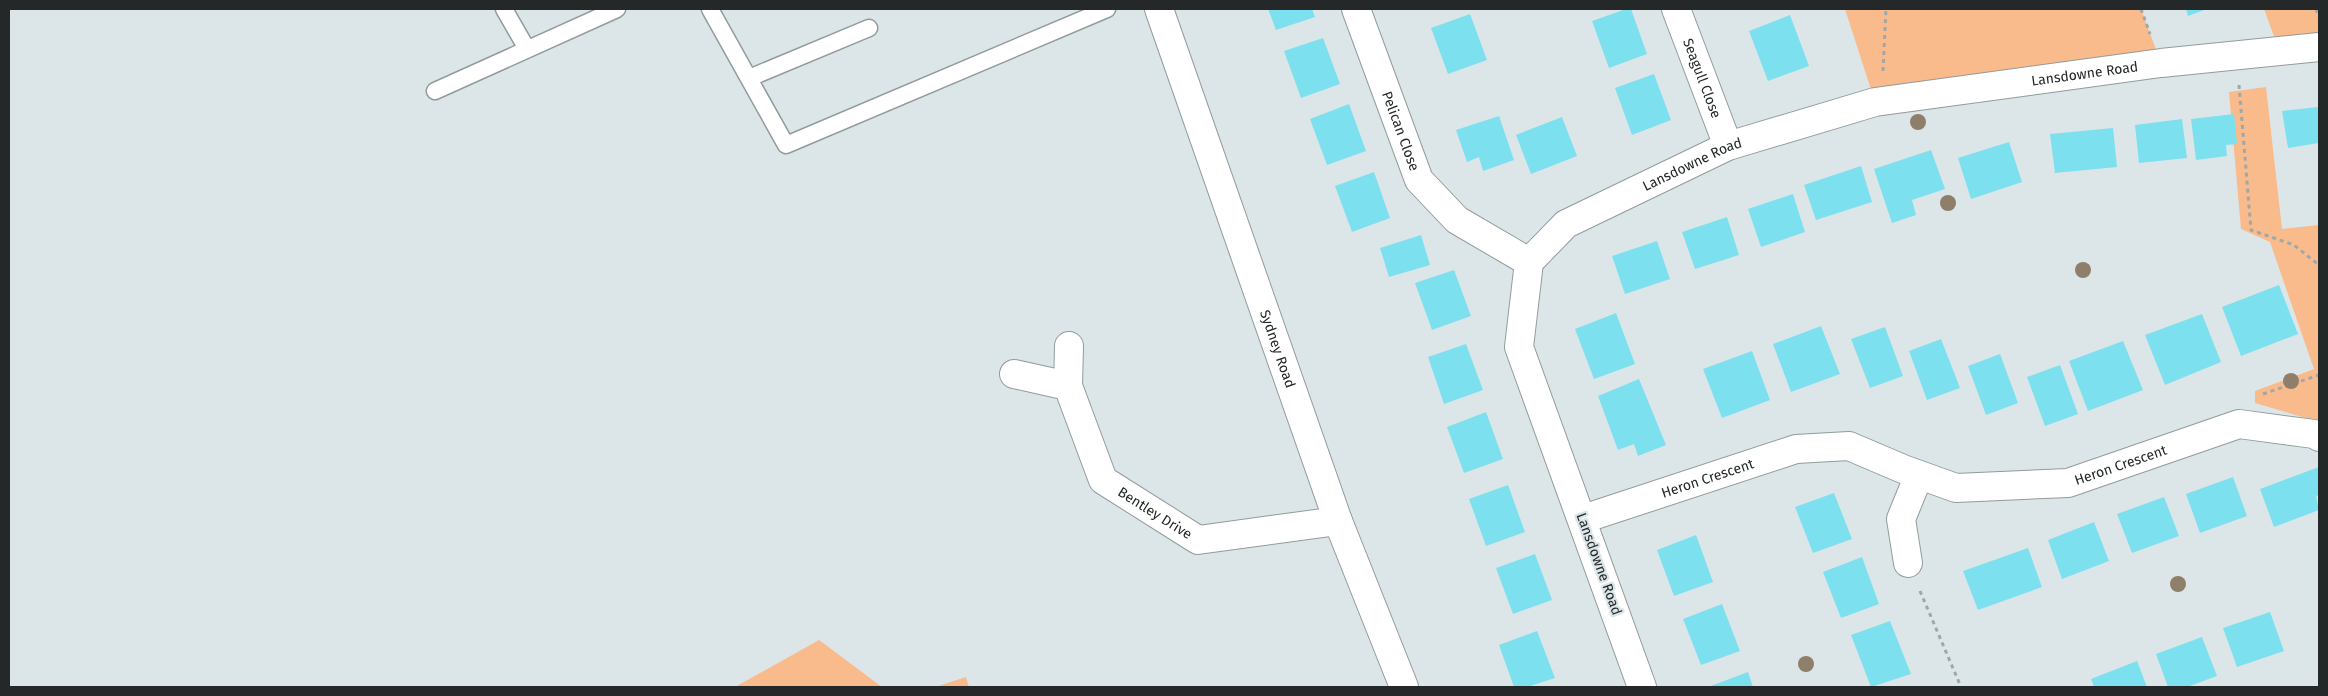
<svg xmlns="http://www.w3.org/2000/svg" width="2328" height="696" font-family="'Fira Sans',sans-serif">
<style>
.green{fill:#f9ba8c}
.building{fill:#7de0ee}
.lines{fill:none;stroke-linecap:round;stroke-linejoin:round}
.service-casing{stroke:#929b9c;stroke-width:19}
.minor-casing{stroke:#929b9c;stroke-width:30}
.tertiary-casing{stroke:#929b9c;stroke-width:30}
.path{stroke:#9fa7a8;stroke-width:3;stroke-dasharray:4 4;stroke-linecap:butt}
.service{stroke:#fff;stroke-width:16}
.minor{stroke:#fff;stroke-width:28}
.tertiary{stroke:#fff;stroke-width:28}
.tree{fill:#8e7e6a}
.labels{text-anchor:middle;dominant-baseline:central;stroke-width:4.5;stroke-linejoin:round;paint-order:stroke}
.street-label{font-size:14px;fill:#242828;stroke:#dce6e8}
</style>
<rect width="100%" height="100%" fill="#dce6e8"/>
<path class="green" d="M 1845,9 L 2141,9 L 2161,63 L 1875,102 Z
M 2264,9 L 2319,9 L 2319,47 L 2279,50 Z
M 2266,87 L 2282,229 L 2319,225 L 2319,422 L 2255,403 L 2255,391 L 2314,369 L 2270,242 L 2241,229 L 2229,92 Z
M 819,640 L 882,687 L 735,687 Z
M 966,677 L 969,687 L 935,687 Z"/>
<path class="building" d="M 1268,9 L 1312,9 L 1315,17 L 1276,30 Z
M 1626,9 L 1631,9 L 1647,54 L 1609,68 L 1592,21 Z
M 2186,9 L 2207,9 L 2188,16 Z
M 1470,14 L 1487,60 L 1448,74 L 1431,28 Z
M 1790,15 L 1809,66 L 1768,81 L 1749,31 Z
M 1323,38 L 1340,84 L 1301,98 L 1284,51 Z
M 1654,74 L 1671,120 L 1632,135 L 1615,88 Z
M 1349,104 L 1366,151 L 1327,165 L 1310,119 Z
M 2318,107 L 2319,143 L 2288,148 L 2282,111 Z
M 2234,114 L 2237,144 L 2226,145 L 2227,156 L 2196,160 L 2191,119 Z
M 1499,116 L 1514,160 L 1483,171 L 1479,157 L 1467,162 L 1456,130 Z
M 1562,117 L 1577,156 L 1531,174 L 1516,135 Z
M 2182,119 L 2187,158 L 2139,163 L 2135,125 Z
M 2113,128 L 2117,167 L 2055,173 L 2050,134 Z
M 2009,142 L 2022,182 L 1971,199 L 1958,158 Z
M 1931,150 L 1945,189 L 1912,200 L 1916,215 L 1892,223 L 1874,169 Z
M 1861,166 L 1872,202 L 1816,220 L 1804,185 Z
M 1374,172 L 1390,218 L 1352,232 L 1335,186 Z
M 1793,194 L 1805,232 L 1761,247 L 1748,209 Z
M 1727,217 L 1739,255 L 1695,269 L 1682,232 Z
M 1421,235 L 1430,265 L 1389,277 L 1380,248 Z
M 1657,241 L 1670,279 L 1625,294 L 1612,256 Z
M 1454,270 L 1471,316 L 1432,330 L 1415,283 Z
M 2279,285 L 2298,334 L 2241,356 L 2222,307 Z
M 1616,313 L 1635,364 L 1594,379 L 1575,329 Z
M 2202,314 L 2221,362 L 2165,385 L 2145,335 Z
M 1821,326 L 1840,374 L 1791,392 L 1773,344 Z
M 1885,327 L 1903,376 L 1870,388 L 1851,339 Z
M 1941,339 L 1960,388 L 1927,400 L 1909,351 Z
M 2123,341 L 2143,390 L 2088,411 L 2069,361 Z
M 1466,344 L 1483,390 L 1444,404 L 1428,357 Z
M 1752,351 L 1770,400 L 1722,418 L 1703,369 Z
M 2000,354 L 2018,403 L 1986,415 L 1968,366 Z
M 2060,365 L 2078,414 L 2045,426 L 2027,377 Z
M 1639,379 L 1666,445 L 1638,456 L 1634,444 L 1618,450 L 1598,396 Z
M 1486,412 L 1503,459 L 1464,473 L 1447,427 Z
M 2319,467 L 2319,495 L 2316,496 L 2319,510 L 2274,527 L 2260,489 Z
M 2233,477 L 2247,516 L 2200,533 L 2186,494 Z
M 1508,485 L 1525,532 L 1486,546 L 1469,499 Z
M 1834,493 L 1852,539 L 1813,553 L 1795,507 Z
M 2164,497 L 2179,536 L 2132,553 L 2117,514 Z
M 2094,522 L 2109,561 L 2062,579 L 2048,540 Z
M 1696,535 L 1713,582 L 1674,596 L 1657,550 Z
M 2028,548 L 2042,587 L 1978,610 L 1963,571 Z
M 1535,554 L 1552,600 L 1513,614 L 1496,568 Z
M 1862,557 L 1879,604 L 1841,618 L 1823,572 Z
M 1722,604 L 1740,651 L 1701,665 L 1683,619 Z
M 2270,612 L 2284,651 L 2237,667 L 2223,628 Z
M 1890,621 L 1911,674 L 1871,687 L 1851,635 Z
M 1537,631 L 1555,678 L 1527,687 L 1514,687 L 1499,645 Z
M 2202,637 L 2217,676 L 2187,687 L 2168,687 L 2156,654 Z
M 2137,661 L 2147,687 L 2094,687 L 2091,679 Z
M 1748,672 L 1753,687 L 1708,687 Z"/>
<g class="lines">
<defs>
<path id="service" d="M 504,9 L 527,49
M 710,9 L 786,145 L 1107,9
M 749,78 L 869,28
M 435,91 L 617,9"/>
<g id="minor">
<path id="s1" d="M 1356,9 L 1419,180 L 1457,220 L 1529,262"/>
<path id="s2" d="M 1676,9 L 1728,146"/>
<path id="s3" d="M 1069,346 L 1068,386 L 1103,480 L 1198,540 L 1338,521"/>
<path d="M 1014,374 L 1068,386"/>
<path id="s4" d="M 1583,519 L 1796,449 L 1849,446 L 1903,469 L 1956,488 L 2068,483 L 2239,424 L 2314,434 L 2319,437"/>
<path d="M 1908,563 L 1901,519 L 1919,475"/>
<path id="s5" d="M 1642,687 L 1519,347 L 1529,262 L 1566,224 L 1728,146 L 1875,102 L 2161,63 L 2319,47"/>
</g>
<g id="tertiary">
<path id="s6" d="M 1159,9 L 1338,521 L 1404,687"/>
</g>
</defs>
<use href="#service" class="service-casing"/>
<use href="#minor" class="minor-casing"/>
<use href="#tertiary" class="tertiary-casing"/>
<path class="path" d="M 2141,9 L 2150,34
M 2316,9 L 2319,17
M 1883,71 L 1886,9
M 2239,85 L 2251,230 L 2294,245 L 2319,265
M 2263,394 L 2319,375
M 1920,591 L 1961,687"/>
<use href="#service" class="service"/>
<use href="#minor" class="minor"/>
<use href="#tertiary" class="tertiary"/>
</g>
<g class="tree">
<circle cx="1918" cy="122" r="8"/>
<circle cx="1948" cy="203" r="8"/>
<circle cx="2083" cy="270" r="8"/>
<circle cx="2291" cy="381" r="8"/>
<circle cx="2178" cy="584" r="8"/>
<circle cx="1806" cy="664" r="8"/>
</g>
<g class="labels">
<g class="street-label">
<text stroke="none"><textPath href="#s5" startOffset="1045">Lansdowne Road</textPath></text>
<text stroke="none"><textPath href="#s2" startOffset="74">Seagull Close</textPath></text>
<text stroke="none"><textPath href="#s1" startOffset="130">Pelican Close</textPath></text>
<text stroke="none"><textPath href="#s5" startOffset="640">Lansdowne Road</textPath></text>
<text stroke="none"><textPath href="#s6" startOffset="360">Sydney Road</textPath></text>
<text stroke="none"><textPath href="#s4" startOffset="560">Heron Crescent</textPath></text>
<text stroke="none"><textPath href="#s4" startOffset="131">Heron Crescent</textPath></text>
<text stroke="none"><textPath href="#s3" startOffset="202">Bentley Drive</textPath></text>
<text transform="translate(1599 564) rotate(70)">Lansdowne Road</text>
</g>
</g>
<rect width="2328" height="696" fill="none" stroke="#242828" stroke-width="20"/>
</svg>
